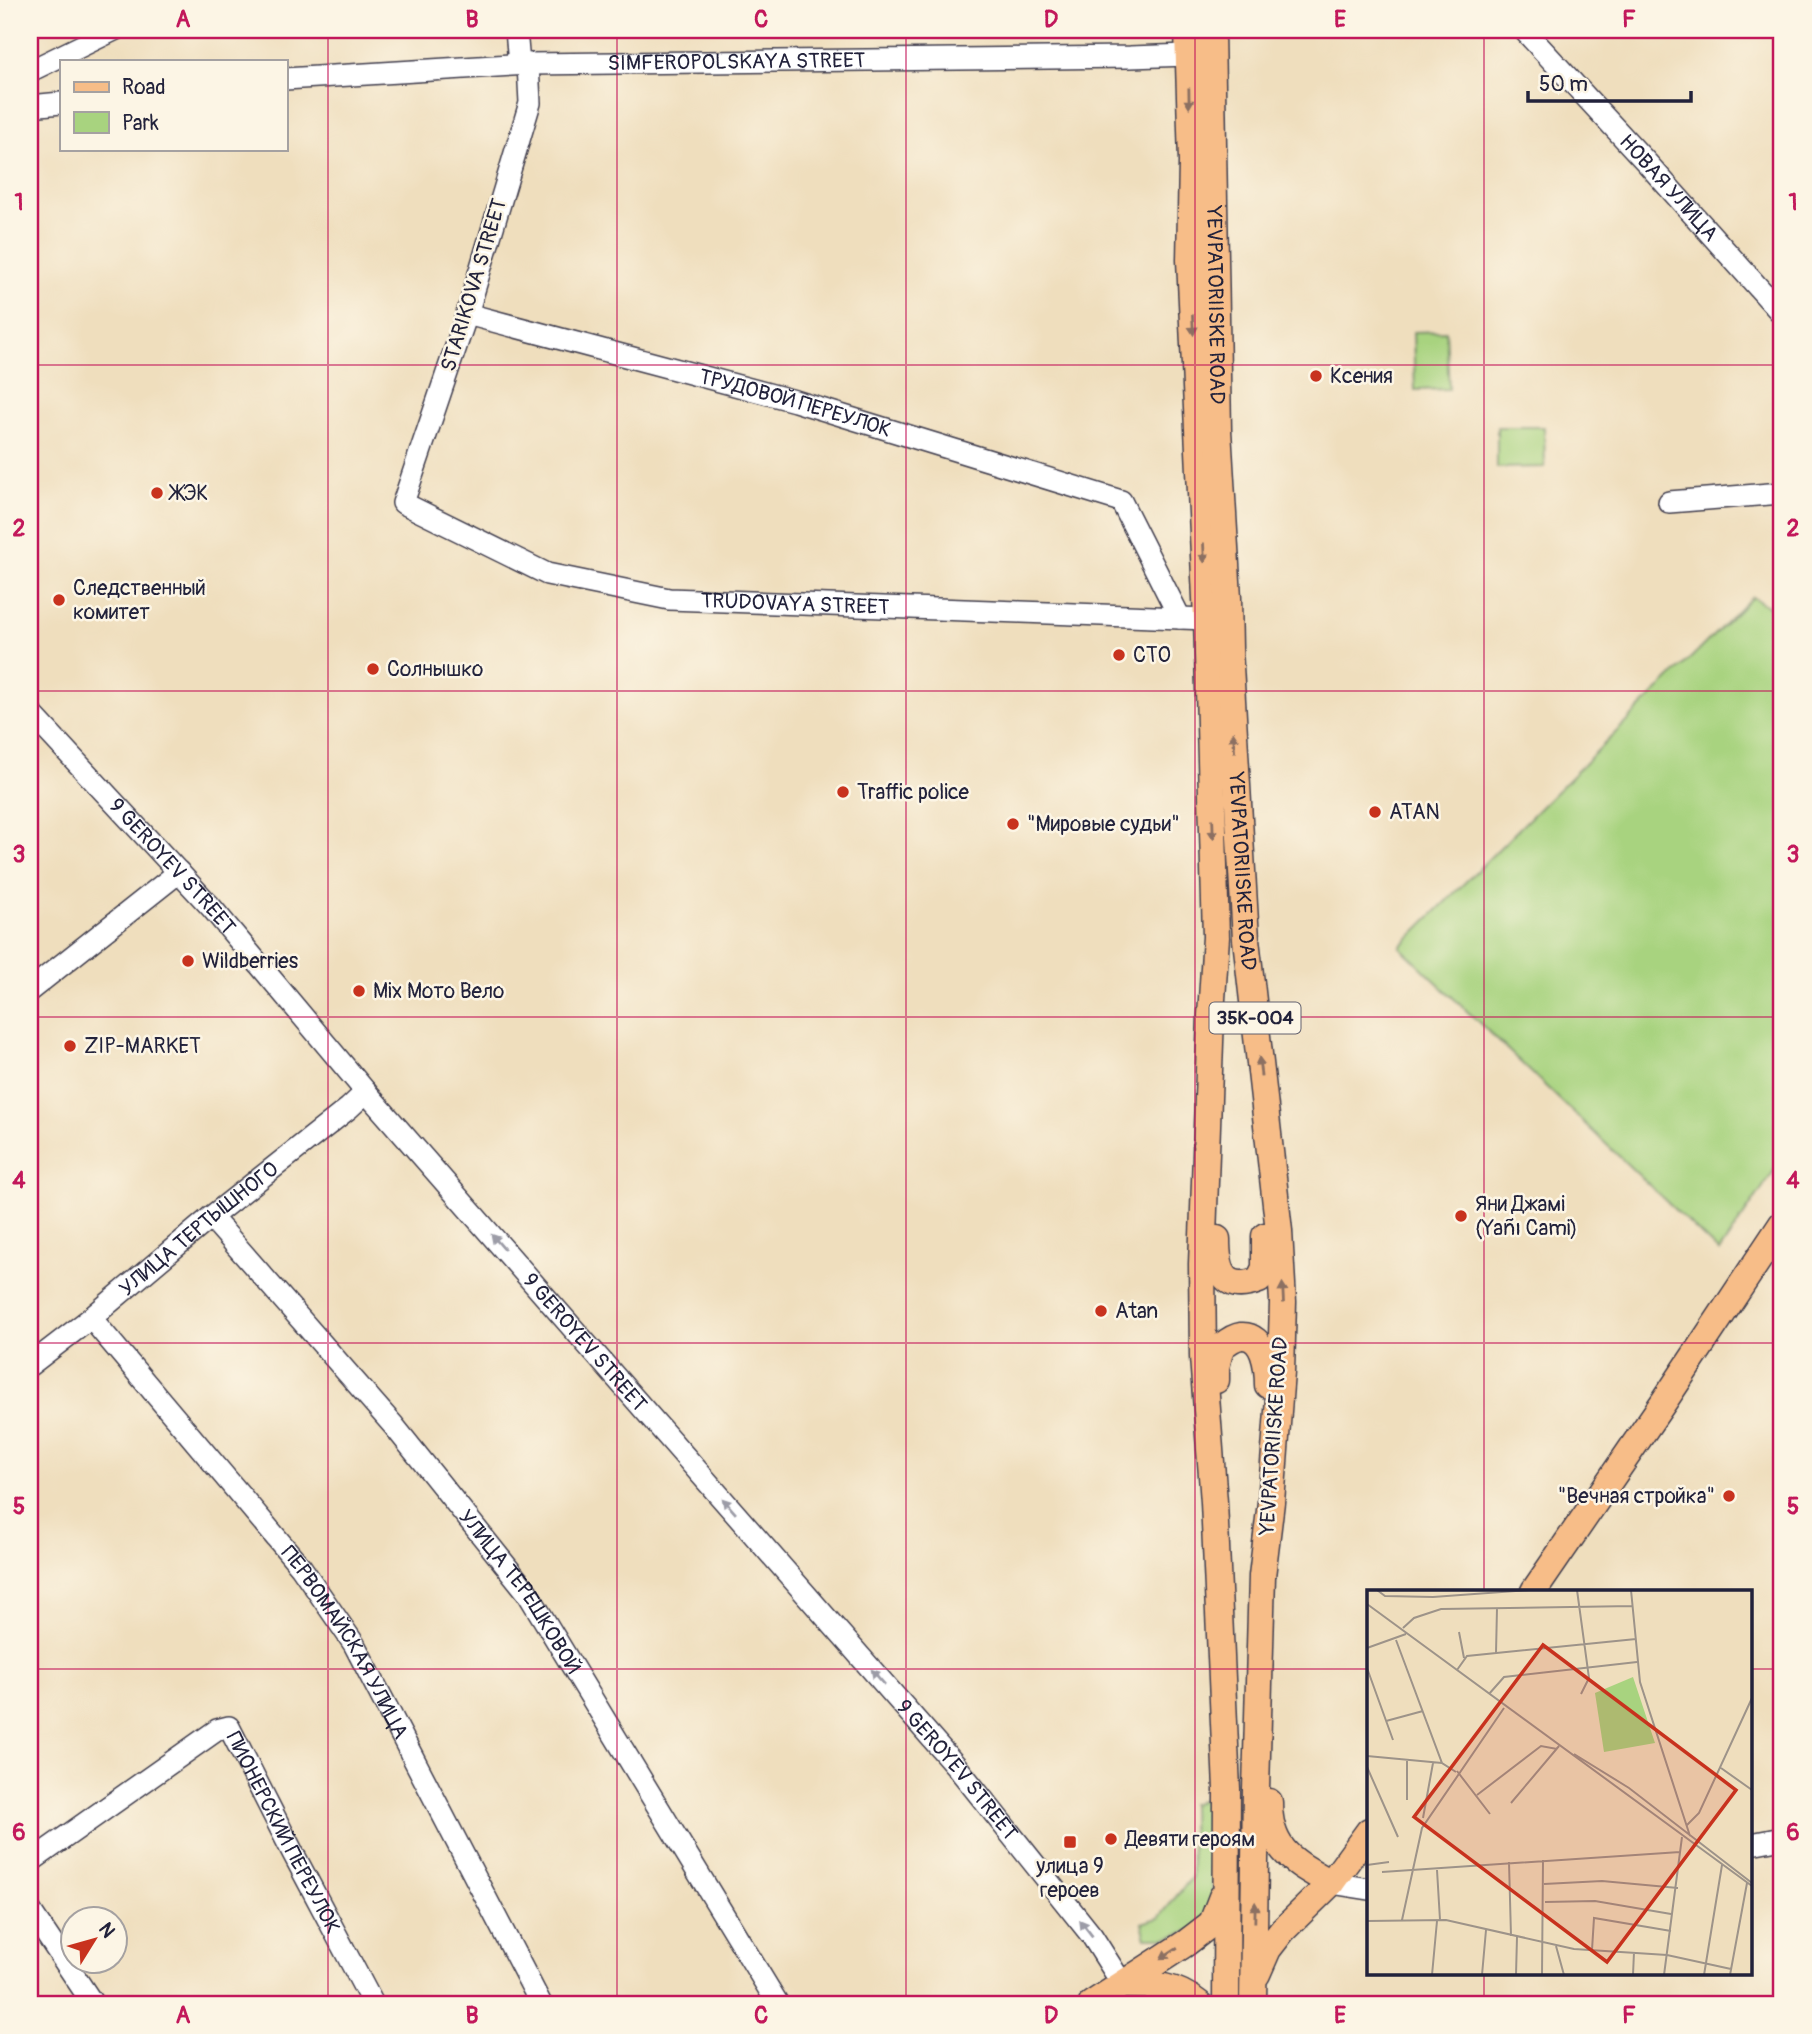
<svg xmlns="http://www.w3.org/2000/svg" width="1812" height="2034" font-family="Pangolin,sans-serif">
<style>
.green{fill:#a8d37f;stroke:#657a5d;stroke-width:2}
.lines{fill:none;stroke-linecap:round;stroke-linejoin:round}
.minor-casing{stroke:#413e4e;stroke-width:24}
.major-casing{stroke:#413e4e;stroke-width:29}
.minor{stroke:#fff;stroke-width:21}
.major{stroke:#f7bd88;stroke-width:26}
.oneway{fill:#8c7062}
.oneway2{fill:#9c9ca7}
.grid{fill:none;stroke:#c2185b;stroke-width:2;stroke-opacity:0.55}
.poi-dot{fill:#c8321e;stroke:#fcf5e5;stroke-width:2.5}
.labels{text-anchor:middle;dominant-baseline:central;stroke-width:5;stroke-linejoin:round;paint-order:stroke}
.shield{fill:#fcf5e5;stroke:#63616e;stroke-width:2}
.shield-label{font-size:19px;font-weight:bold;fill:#22223b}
.street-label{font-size:21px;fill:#22223b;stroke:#fcf5e5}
.poi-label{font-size:21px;fill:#22223b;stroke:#fcf5e5;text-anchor:start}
.inset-road{fill:none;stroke:#9d9389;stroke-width:2}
.view{fill:#c8321e;fill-opacity:0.15;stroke:#c8321e;stroke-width:3.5}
.inset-edge{fill:none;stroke:#22223b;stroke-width:3.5}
.neatline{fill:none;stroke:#c2185b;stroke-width:2.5}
.grid-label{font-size:23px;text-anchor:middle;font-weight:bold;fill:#c2185b}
</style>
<rect width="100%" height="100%" fill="#fcf5e5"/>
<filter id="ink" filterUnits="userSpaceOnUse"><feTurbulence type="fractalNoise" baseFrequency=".0143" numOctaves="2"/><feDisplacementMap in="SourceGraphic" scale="14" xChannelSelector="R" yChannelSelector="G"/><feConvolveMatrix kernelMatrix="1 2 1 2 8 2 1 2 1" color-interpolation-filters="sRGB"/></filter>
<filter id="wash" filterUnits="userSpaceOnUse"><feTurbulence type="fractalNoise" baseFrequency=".00686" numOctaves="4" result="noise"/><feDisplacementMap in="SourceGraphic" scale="28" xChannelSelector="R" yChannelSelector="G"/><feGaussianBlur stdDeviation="1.57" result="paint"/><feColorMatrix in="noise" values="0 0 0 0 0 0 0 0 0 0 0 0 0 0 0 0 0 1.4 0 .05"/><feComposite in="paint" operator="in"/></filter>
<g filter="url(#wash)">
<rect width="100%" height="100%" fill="#efdebd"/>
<path class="green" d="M 1446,331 L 1449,389 L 1415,390 L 1413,332 Z
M 1497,427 L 1544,427 L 1545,467 L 1497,468 Z
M 1752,597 L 1782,614 L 1782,1159 L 1719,1252 L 1400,947 Z
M 1208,1798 L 1213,1907 L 1195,1929 L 1166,1938 L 1146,1938 L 1142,1923 L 1159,1918 L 1192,1877 L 1191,1804 Z"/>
</g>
<g filter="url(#ink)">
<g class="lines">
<defs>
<g id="minor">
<path d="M 516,30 L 519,64"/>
<path id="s1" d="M 1524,30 L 1647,163 L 1782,314"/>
<path id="s2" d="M 528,64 L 530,103 L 467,314 L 403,503 L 547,574 L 669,599 L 1207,619"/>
<path d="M 34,69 L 114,30"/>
<path id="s3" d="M 285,79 L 528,64 L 1130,57 L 1188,55"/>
<path d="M 30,106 L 61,103"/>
<path id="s4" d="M 467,314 L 795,401 L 1121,501 L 1180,618"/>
<path d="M 1669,502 L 1782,493"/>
<path id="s5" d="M 30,712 L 211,907 L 366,1092 L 957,1767 L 1092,1936 L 1123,1985"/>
<path d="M 30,990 L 179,872"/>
<path id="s6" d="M 211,1217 L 394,1426 L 527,1592 L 778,2004"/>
<path id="s7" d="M 91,1318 L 301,1567 L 354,1644 L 541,2004"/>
<path id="s8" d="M 30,1365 L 91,1318 L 211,1217 L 349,1108 L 366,1092"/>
<path d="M 1751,1844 L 1782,1838"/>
<path id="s9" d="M 30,1862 L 217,1730 L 229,1727 L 293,1853 L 373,2004"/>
<path d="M 1331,1883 L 1369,1889"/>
<path d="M 30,1910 L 93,2004"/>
</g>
<g id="major">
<path d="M 1188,30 L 1192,162 L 1190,260 L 1207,619 L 1216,937 L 1211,1015 L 1202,1264 L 1203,1357 L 1214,1502 L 1227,1789 L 1226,2004"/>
<path id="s10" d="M 1211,30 L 1218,430 L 1228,598 L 1229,649 L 1246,939 L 1279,1231 L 1283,1302 L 1281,1372 L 1271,1502 L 1262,1576 L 1256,1789 L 1253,2004"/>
<path d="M 1217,1239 C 1217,1269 1223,1294 1259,1280 L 1265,1268 L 1265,1236"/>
<path d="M 1216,1380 L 1216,1367 L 1221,1347 C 1226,1343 1233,1337 1241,1336 C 1265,1334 1268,1369 1268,1385"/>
<path d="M 1534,1591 L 1665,1400 L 1782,1224"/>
<path d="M 1269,1802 C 1269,1851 1293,1861 1331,1883"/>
<path d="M 1257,1974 L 1268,1949 L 1282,1931 L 1331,1883 L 1369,1831"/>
<path d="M 1123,1985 C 1155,1985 1174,1984 1199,2004"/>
<path d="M 1092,2004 L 1186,1943 L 1212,1923 L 1222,1897"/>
</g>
</defs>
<use href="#minor" class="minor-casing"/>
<use href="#major" class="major-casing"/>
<use href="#minor" class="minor"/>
<use href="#major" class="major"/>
</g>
<defs><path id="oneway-solid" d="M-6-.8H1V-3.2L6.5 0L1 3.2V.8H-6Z" transform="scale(1.75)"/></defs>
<g class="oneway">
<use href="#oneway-solid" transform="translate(1189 98) rotate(89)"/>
<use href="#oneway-solid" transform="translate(1193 325) rotate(87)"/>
<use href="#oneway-solid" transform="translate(1204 553) rotate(87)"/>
<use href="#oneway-solid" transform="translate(1234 742) rotate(-93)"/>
<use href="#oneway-solid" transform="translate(1213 829) rotate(88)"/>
<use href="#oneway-solid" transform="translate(1260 1067) rotate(-96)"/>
<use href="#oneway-solid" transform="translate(1283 1293) rotate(-93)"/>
<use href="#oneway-solid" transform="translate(1255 1912) rotate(-89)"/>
<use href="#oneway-solid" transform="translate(1169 1953) rotate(147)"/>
</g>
<g class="oneway2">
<use href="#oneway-solid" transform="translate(498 1242) rotate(-131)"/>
<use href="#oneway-solid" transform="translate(729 1506) rotate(-131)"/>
<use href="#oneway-solid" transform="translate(878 1677) rotate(-131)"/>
<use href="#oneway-solid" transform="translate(1086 1928) rotate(-128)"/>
</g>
</g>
<path class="grid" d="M 328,30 L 328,2004M 617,30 L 617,2004M 906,30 L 906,2004M 1195,30 L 1195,2004M 1484,30 L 1484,1591M 30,365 L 1782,365M 30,691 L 1782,691M 30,1017 L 1782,1017M 30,1343 L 1782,1343M 30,1669 L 1369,1669M 1751,1669 L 1782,1669M 1484,1973 L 1484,2004"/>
<g class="poi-dot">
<circle cx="1316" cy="376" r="7"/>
<circle cx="157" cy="493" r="7"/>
<circle cx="59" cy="600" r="7"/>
<circle cx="1119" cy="655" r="7"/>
<circle cx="373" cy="669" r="7"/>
<circle cx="843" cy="792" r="7"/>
<circle cx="1375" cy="812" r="7"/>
<circle cx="1013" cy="824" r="7"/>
<circle cx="188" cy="961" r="7"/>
<circle cx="359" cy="991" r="7"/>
<circle cx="70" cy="1046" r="7"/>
<circle cx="1461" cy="1216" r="7"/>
<circle cx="1101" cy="1311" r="7"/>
<circle cx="1729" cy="1496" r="7"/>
<circle cx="1111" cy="1839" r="7"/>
<rect x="1063" y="1835" width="14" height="14" rx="3.5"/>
</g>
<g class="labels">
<rect class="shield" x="1209.5" y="1002.5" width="91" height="31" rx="5"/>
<g class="shield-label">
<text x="1255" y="1018">35К-004</text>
</g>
<g class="street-label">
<text stroke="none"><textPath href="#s3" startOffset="452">SIMFEROPOLSKAYA STREET</textPath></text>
<text stroke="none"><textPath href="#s1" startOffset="214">НОВАЯ УЛИЦА</textPath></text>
<text transform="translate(474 285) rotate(-73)">STARIKOVA STREET</text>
<text stroke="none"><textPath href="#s10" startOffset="275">YEVPATORIISKE ROAD</textPath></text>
<text stroke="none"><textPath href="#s4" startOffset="340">ТРУДОВОЙ ПЕРЕУЛОК</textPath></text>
<text stroke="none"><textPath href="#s2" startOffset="870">TRUDOVAYA STREET</textPath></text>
<text stroke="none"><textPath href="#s5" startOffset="210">9 GEROYEV STREET</textPath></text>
<text stroke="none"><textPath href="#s10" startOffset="842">YEVPATORIISKE ROAD</textPath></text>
<text stroke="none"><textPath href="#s8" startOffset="217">УЛИЦА ТЕРТЫШНОГО</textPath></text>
<text stroke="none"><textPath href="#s5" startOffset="840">9 GEROYEV STREET</textPath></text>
<text transform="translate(1274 1436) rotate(-86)">YEVPATORIISKE ROAD</text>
<text stroke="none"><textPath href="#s6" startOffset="486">УЛИЦА ТЕРЕШКОВОЙ</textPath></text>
<text stroke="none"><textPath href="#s7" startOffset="413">ПЕРВОМАЙСКАЯ УЛИЦА</textPath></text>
<text stroke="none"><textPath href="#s5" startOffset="1407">9 GEROYEV STREET</textPath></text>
<text stroke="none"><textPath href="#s9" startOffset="360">ПИОНЕРСКИЙ ПЕРЕУЛОК</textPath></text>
</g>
<g class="poi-label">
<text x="1330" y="376">Ксения</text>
<text x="171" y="493">ЖЭК</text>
<text x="73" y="588">Следственный<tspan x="73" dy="24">комитет</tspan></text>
<text x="1133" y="655">СТО</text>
<text x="387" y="669">Солнышко</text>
<text x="857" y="792">Traffic police</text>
<text x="1389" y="812">ATAN</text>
<text x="1027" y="824">"Мировые судьи"</text>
<text x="202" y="961">Wildberries</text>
<text x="373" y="991">Mix Мото Вело</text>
<text x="84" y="1046">ZIP-MARKET</text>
<text x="1475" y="1204">Яни Джамі<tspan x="1475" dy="24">(Yañı Cami)</tspan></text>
<text x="1115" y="1311">Atan</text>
<text x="1715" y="1496" text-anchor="end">"Вечная стройка"</text>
<text x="1125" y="1839">Девяти героям</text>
<text x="1070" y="1866" text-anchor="middle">улица 9<tspan x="1070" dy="24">героев</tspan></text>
</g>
</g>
<g transform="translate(1367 1590)">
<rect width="385" height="385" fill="#efdebd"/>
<path d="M 266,87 L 288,153 L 237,162 L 228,103 Z" fill="#a8d37f"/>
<path class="inset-road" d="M 10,0 L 18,6 L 66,7 L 163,0M 210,0 L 222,88 L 214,104M 264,0 L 273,92 L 323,246M 0,14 L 385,296M 36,38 L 47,28 L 74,19 L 266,16M 92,42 L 97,68M 29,50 L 75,173 L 89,182M 0,58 L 39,44M 129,63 L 130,18M 0,78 L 26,150M 90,80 L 100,66 L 269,49M 122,104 L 137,87 L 270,72M 19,131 L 56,121M 207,164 L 262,198 L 385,293M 0,166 L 75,173M 0,177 L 31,247M 354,178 L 385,200M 90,181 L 123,224M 110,205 L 174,156 L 190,159M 40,210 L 40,171M 144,213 L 192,156M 56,228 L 66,173M 320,235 L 332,223 L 385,108M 142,272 L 144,346M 0,275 L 22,272M 70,280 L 73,330M 15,282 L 313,262M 177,294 L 235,291 L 311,298M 178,312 L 228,311 L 304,324M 35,330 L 55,238 L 137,118M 0,331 L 79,330 L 207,359 L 300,365 L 364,379M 189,356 L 197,385M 225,360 L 227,328 L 304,341M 65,385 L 70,331M 115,385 L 119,340M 149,385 L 150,347M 175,385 L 176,270M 266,385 L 267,362M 297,385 L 315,247M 337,385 L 355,275M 363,385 L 380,293"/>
<path class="view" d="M 176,55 L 369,200 L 240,372 L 47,227 Z"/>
<rect width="385" height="385" class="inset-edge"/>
</g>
<rect width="1812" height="2034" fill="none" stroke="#fcf5e5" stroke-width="77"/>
<rect x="60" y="60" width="228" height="91" fill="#fcf5e5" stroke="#a5a1a1" stroke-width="2"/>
<rect x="74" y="82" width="35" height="10" fill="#f7bd88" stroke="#a5a1a1" stroke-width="2"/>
<text x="122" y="94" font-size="21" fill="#22223b">Road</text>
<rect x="74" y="112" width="35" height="21" fill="#a8d37f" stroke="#a5a1a1" stroke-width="2"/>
<text x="122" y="130" font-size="21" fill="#22223b">Park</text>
<g transform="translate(94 1940) rotate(53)"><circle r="33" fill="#fcf5e5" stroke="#a5a1a1" stroke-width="2"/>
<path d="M0-5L12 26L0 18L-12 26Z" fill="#c8321e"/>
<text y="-10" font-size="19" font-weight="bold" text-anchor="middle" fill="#22223b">N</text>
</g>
<path d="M1528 91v10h163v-10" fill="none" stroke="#22223b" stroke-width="3.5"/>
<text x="1539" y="91" font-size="21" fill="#22223b" stroke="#fcf5e5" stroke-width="5" paint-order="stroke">50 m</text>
<rect x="38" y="38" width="1735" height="1958" class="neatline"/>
<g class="grid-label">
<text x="183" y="27">A</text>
<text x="472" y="27">B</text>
<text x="761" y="27">C</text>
<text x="1051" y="27">D</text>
<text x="1340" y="27">E</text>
<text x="1629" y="27">F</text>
<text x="19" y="210">1</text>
<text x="1793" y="210">1</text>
<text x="19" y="536">2</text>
<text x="1793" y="536">2</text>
<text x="19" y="862">3</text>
<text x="1793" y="862">3</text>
<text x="19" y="1188">4</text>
<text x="1793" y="1188">4</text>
<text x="19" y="1514">5</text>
<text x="1793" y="1514">5</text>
<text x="19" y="1840">6</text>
<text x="1793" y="1840">6</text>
<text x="183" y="2023">A</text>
<text x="472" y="2023">B</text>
<text x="761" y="2023">C</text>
<text x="1051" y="2023">D</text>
<text x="1340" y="2023">E</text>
<text x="1629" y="2023">F</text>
</g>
</svg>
